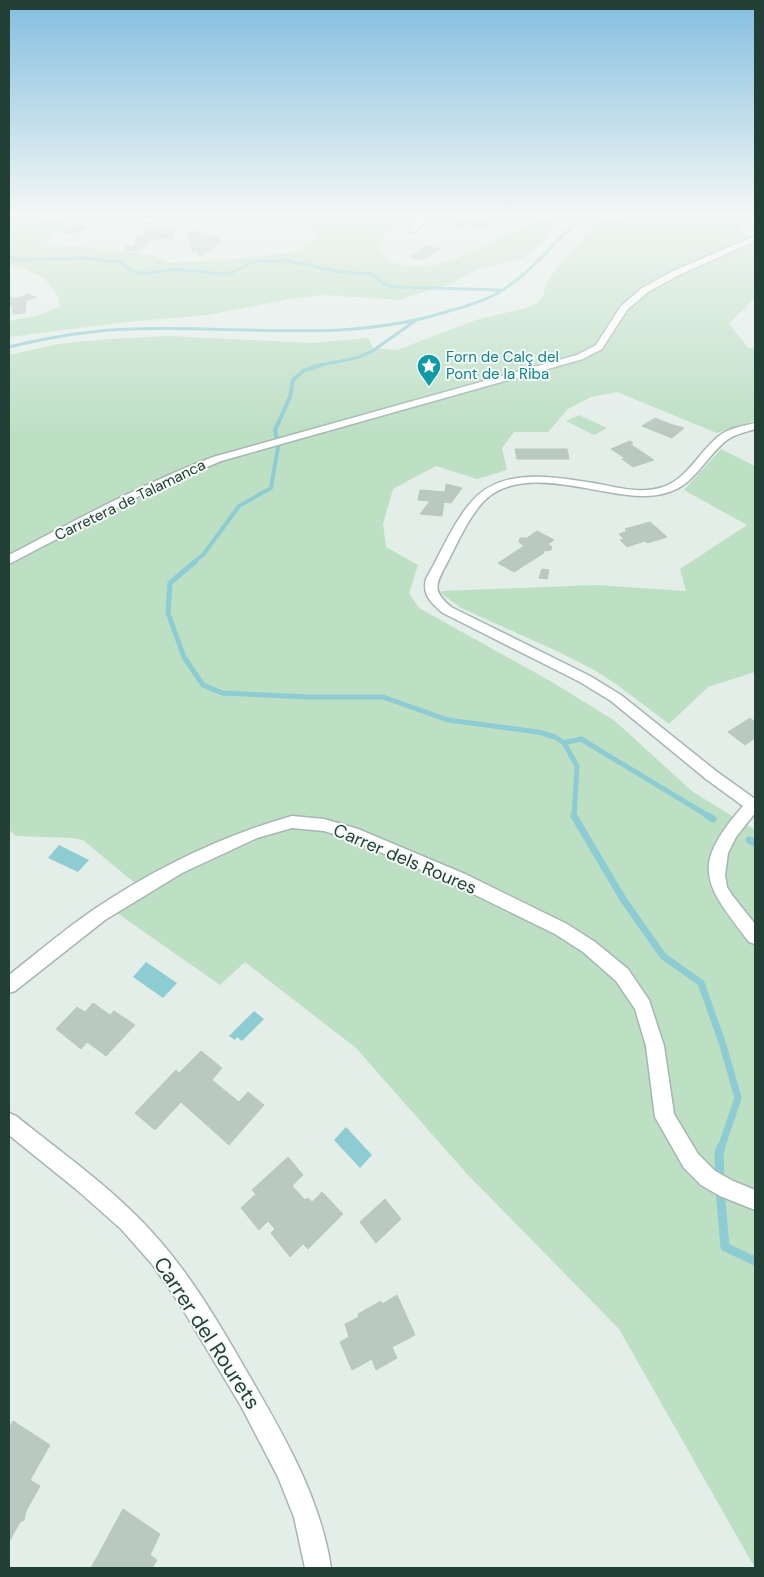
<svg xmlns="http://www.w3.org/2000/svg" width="764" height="1577" font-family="'DM Sans',sans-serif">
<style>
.green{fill:#bddfc4}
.water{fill:#8dccd2}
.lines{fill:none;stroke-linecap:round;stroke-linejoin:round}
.stream-far4{stroke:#8dccd2;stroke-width:3}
.stream-far3{stroke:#8dccd2;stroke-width:4}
.stream-far2{stroke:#8dccd2;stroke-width:5}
.stream-far1{stroke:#8dccd2;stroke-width:7}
.stream{stroke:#8dccd2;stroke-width:9}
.building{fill:#b9c9c2;stroke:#b7c8bf}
.minor-casing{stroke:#a6b6b0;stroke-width:3}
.minor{fill:#fff;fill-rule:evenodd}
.labels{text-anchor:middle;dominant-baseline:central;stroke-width:4;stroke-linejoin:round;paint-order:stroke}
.far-culture-label{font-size:15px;fill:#0d838f;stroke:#f5faf7;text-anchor:start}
.far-street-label{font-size:15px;fill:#234036;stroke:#f5faf7}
.street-label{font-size:18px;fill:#234036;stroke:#f5faf7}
.near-street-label{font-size:21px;fill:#234036;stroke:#f5faf7}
</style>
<rect width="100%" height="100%" fill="#e4eee9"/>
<path class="green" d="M 306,214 L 406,214 L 387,229 L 379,248 C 387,262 395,265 410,266 C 459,269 498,234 543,220 C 550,218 558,214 565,214 L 545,239 L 528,255 L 519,259 L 478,269 L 455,282 L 399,300 L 324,295 L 291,299 L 207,315 L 128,322 L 9,337 L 9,321 L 39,315 L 60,306 C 58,281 30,269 9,264 L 9,216 L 70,220 L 44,245 L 76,246 L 152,255 L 171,263 L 245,258 L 292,252 L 316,239 L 313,227 L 305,219 Z
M 599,214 L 755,214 L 740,226 L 741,231 L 748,236 L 755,237 L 755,298 L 729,323 L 748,348 L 755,348 L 755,420 L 717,433 L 617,392 L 591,397 L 568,409 L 548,432 L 514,432 L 502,448 L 507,470 L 477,479 L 436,466 L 393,489 L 383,524 L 386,547 L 418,565 L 409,593 L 419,608 L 552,682 L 615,721 L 693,792 L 755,830 L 755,1568 L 619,1329 L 467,1174 L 356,1048 L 245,962 L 220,985 L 117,913 L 136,884 L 83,840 L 72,838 L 16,836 L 9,830 L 9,355 L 58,344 L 108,339 L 168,336 L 311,343 L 368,338 L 373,348 L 397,350 L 479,319 L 526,308 L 537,303 L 543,296 L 547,281 L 556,269 L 595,224 Z
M 579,415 L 607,428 L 594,435 L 566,421 Z
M 721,449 L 755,466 L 755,672 L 708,687 L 669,724 L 616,684 L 594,670 L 559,652 L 461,608 L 442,594 L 441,591 L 595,585 L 686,591 L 680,569 L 747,525 L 684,490 Z"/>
<path class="water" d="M 59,845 L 89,860 L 78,872 L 48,858 Z
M 146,962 L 177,983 L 163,998 L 133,977 Z
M 254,1011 L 264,1019 L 242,1041 L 237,1037 L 235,1040 L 229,1036 Z
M 346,1127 L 372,1155 L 360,1168 L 334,1140 Z"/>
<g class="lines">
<path class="stream-far4" d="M 9,257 L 17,260 L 86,258 L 121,262 C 137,281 154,270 175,270 C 192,270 209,273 226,274 L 234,272 L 252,262 L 283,260 L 341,272 L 372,274 L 383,284 L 398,287 L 500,290
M 9,347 C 50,337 90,330 133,329 C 239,325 342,344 446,312 C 463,307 480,303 496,294 C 533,273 554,240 586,214
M 315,366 L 356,358 L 371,352 L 415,321"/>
<path class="stream-far3" d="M 194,562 L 203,555 L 239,506 L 271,488 L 278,447 L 275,430 L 290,397 L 293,380 L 303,371 L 321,365"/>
<path class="stream-far2" d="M 196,561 L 170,583 L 168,613 L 184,657 L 203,685 L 222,693 L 308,697 L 383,697 L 448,720 L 538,732 L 555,737 L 564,743 L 577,766 L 574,817
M 564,743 L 581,739 L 710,817"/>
<path class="stream-far1" d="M 574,816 L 623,899 L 663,956 L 701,983 L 723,1045 L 738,1098 L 721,1148
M 708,816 L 713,819
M 749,840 L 755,843"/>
<path class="stream" d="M 720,1181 L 719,1154 L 721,1147
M 720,1190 L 725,1247 L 755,1261"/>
</g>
<path class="building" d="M 468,215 L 489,225 L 477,228 L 469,225 L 460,227 L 453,224 L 464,221 L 457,217 Z
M 73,225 L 89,226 L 77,233 L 62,233 Z
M 174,228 L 172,238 L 151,239 L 147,246 L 143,247 L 142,250 L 124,251 L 125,246 L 134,247 L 138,236 L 145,235 L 146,229 Z
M 196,231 L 207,236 L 218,234 L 221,241 L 201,257 L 196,251 L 193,253 L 187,232 Z
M 425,246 L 441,249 L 422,260 L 409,257 Z
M 28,294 L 36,297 L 26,301 L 25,313 L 12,314 L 13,307 L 9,306 L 9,298 L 18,298 Z
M 655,418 L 670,424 L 684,428 L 672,438 L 642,426 Z
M 630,441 L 633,443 L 630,444 L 654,460 L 633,467 L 622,459 L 625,458 L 611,449 Z
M 515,449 L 567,449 L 569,459 L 517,459 Z
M 446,484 L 462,488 L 451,503 L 444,502 L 442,516 L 420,514 L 430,501 L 418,500 L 420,490 L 445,492 Z
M 650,522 L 667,537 L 647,543 L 645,541 L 627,547 L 620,540 L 624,539 L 619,534 L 627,531 L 625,529 Z
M 537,531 L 554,540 L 548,544 L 552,547 L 551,550 L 544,551 L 542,552 L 544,553 L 514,572 L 498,563 L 524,546 L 519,542 L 520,538 L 527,538 Z
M 542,569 L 549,570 L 547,579 L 539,578 Z
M 750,718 L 755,722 L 755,738 L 745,745 L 728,732 Z
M 93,1003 L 110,1015 L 106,1019 L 122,1030 L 101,1052 L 87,1042 L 81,1049 L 56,1029 L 77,1007 L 85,1012 Z
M 114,1011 L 135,1025 L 106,1056 L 101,1052 L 122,1030 L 106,1019 Z
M 201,1051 L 222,1068 L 212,1080 L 239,1102 L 248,1092 L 264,1105 L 229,1145 L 181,1102 L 155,1130 L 135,1113 L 176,1070 L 179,1073 Z
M 288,1157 L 303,1175 L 292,1186 L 305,1200 L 308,1198 L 312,1202 L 322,1192 L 343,1214 L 308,1249 L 303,1244 L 290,1257 L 271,1233 L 275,1229 L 268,1221 L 259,1230 L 241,1208 L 256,1194 L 252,1190 Z
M 385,1199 L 401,1219 L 376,1243 L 360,1222 Z
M 397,1295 L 415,1335 L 392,1347 L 397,1358 L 376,1370 L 372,1359 L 352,1370 L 340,1342 L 349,1337 L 345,1324 L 359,1317 L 358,1314 L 381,1301 L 382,1304 Z
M 13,1421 L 50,1445 L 30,1480 L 40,1486 L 26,1511 L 24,1520 L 20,1522 L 9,1542 L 9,1429 Z
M 123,1509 L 160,1534 L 150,1555 L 157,1560 L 152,1568 L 91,1568 Z"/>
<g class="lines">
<defs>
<path id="minor" d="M 46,214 L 92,214 L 149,218 L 169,214 L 187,214 L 149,222 Z
M 427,214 L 436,214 L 421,225 L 415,232 L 409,232 L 408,230 L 415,221 Z
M 590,214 L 645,214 L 610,220 Z
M 755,236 L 755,241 L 679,275 L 648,292 L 627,310 L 602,349 L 583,359 L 221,461 L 141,495 L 9,564 L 9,555 C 76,520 142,484 213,457 L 577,355 L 596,345 L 621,306 L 642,288 L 673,271 Z
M 755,423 L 755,429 C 746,432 735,434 727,440 C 708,454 695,483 672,491 C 652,499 629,496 608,492 C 570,486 515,470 484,501 C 468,518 458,542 447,563 C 436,584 431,590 451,607 L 590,676 L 621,695 L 716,771 L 755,799 L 755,813 L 736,837 L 728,853 L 725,875 L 727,887 L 732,895 L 755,924 L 755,944 L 749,942 C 705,884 689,868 743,806 L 706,779 L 611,701 L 580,682 L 443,613 C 431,603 422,595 426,579 C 441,553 456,515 478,495 C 510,467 561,478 599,484 C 619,488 643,494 663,487 C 687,479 700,451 719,436 C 729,428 743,426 755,423 Z
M 292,816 L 324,819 L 358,829 L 465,874 L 567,924 L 595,942 L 628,969 L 649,1000 L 664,1046 L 674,1114 L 698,1154 L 715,1171 L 733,1181 L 755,1190 L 755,1210 L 720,1196 L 701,1185 L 684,1168 L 655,1117 L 646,1046 L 635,1009 L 616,981 L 583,952 L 555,934 L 453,884 L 348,838 L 324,831 L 292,828 L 257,838 L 182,873 L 105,920 L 15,991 L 9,993 L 9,975 C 37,953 64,930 93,910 C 154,869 221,836 292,816 Z
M 9,1113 L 16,1116 C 62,1153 111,1187 151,1231 C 188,1271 216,1318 243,1365 C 280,1429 320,1494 331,1568 L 305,1568 L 294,1517 L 278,1477 L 241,1406 L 179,1303 L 152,1264 L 121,1229 L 77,1190 L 9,1135 Z"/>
</defs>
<use href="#minor" class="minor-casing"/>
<use href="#minor" class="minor"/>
</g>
<linearGradient id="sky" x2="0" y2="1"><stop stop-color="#83bedf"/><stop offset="0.49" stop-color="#f3f7f5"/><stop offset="1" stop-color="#f3f7f5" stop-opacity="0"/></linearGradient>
<rect width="764" height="435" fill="url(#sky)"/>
<defs>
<symbol id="sight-pin" viewBox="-11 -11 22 30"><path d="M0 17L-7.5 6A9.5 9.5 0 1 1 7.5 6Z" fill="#0f9aa8" stroke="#f5faf7"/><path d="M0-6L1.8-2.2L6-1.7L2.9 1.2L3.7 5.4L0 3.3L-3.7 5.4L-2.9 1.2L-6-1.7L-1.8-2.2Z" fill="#fff"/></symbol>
</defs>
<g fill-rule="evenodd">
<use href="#sight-pin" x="415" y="352" width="28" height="38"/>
</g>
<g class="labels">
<g class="far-culture-label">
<text x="446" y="357">Forn de Calç del<tspan x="446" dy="17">Pont de la Riba</tspan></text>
</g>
<g class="far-street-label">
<text transform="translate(130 500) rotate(-26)">Carretera de Talamanca</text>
</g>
<g class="street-label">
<text transform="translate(405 859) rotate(23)">Carrer dels Roures</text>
</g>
<g class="near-street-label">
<text transform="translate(207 1333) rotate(57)">Carrer del Rourets</text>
</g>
</g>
<rect width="764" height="1577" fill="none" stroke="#234036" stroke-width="20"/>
</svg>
